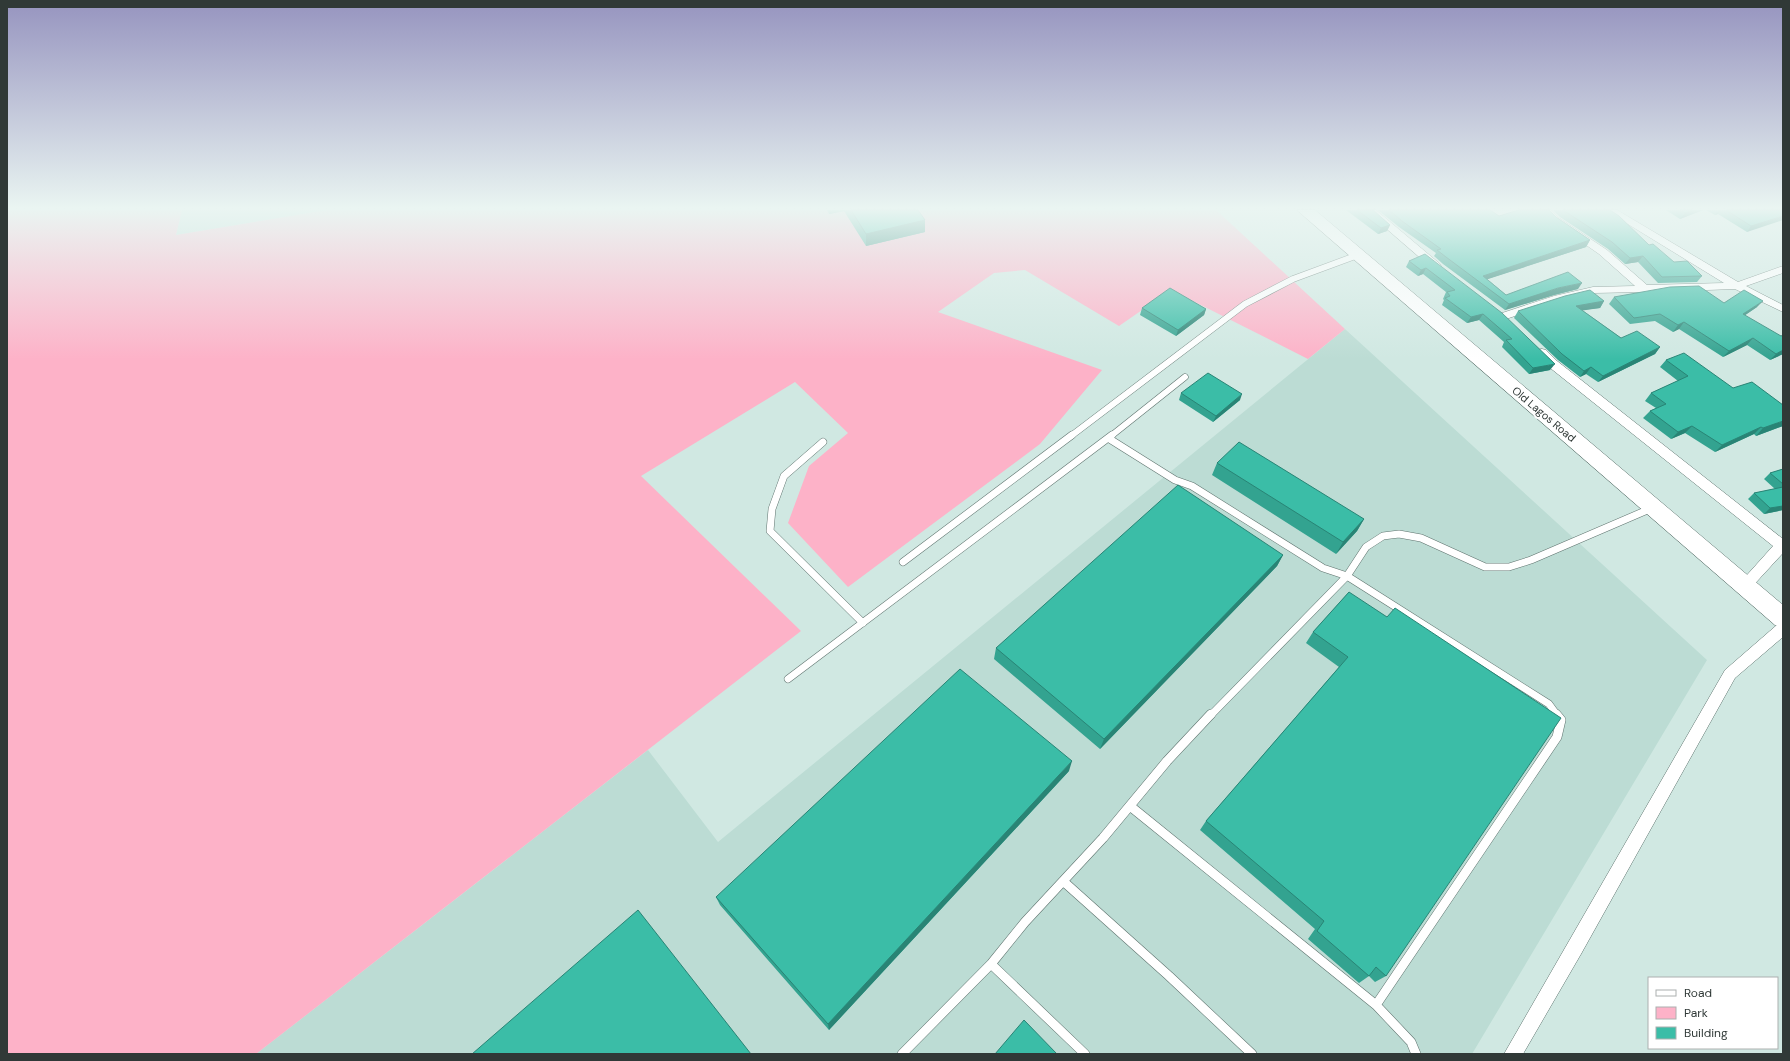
<svg xmlns="http://www.w3.org/2000/svg" width="1790" height="1061" font-family="'DM Sans',sans-serif">
<style>
.built{fill:#bcdcd4}
.green{fill:#fdb2c8}
.lines{fill:none;stroke-linecap:round;stroke-linejoin:round}
.lane-far2-casing{stroke:#5e736e;stroke-width:7}
.lane-far1-casing{stroke:#5e736e;stroke-width:8}
.lane-casing{stroke:#5e736e;stroke-width:10}
.street-casing{stroke:#5e736e;stroke-width:1}
.primary-casing{stroke:#5e736e;stroke-width:1}
.lane-far2{stroke:#fff;stroke-width:6}
.lane-far1{stroke:#fff;stroke-width:7}
.lane{stroke:#fff;stroke-width:9}
.street{fill:#fff;fill-rule:evenodd}
.primary{fill:#fff;fill-rule:evenodd}
.wall{fill:#33a390}
.shaded-wall{fill:#298475}
.building{fill:#3bbda7;stroke:#298475}
.labels{text-anchor:middle;dominant-baseline:central;stroke-width:4;stroke-linejoin:round;paint-order:stroke}
.street-label{font-size:11px;fill:#303937;stroke:#fff}
</style>
<rect width="100%" height="100%" fill="#d0e8e2"/>
<path class="built" d="M 182,210 L 327,210 L 176,235 Z
M 1345,329 L 1707,660 L 1472,1054 L 256,1054 L 648,750 L 718,842 Z"/>
<path class="green" d="M 7,210 L 182,210 L 176,235 L 327,210 L 1216,210 L 1345,329 L 1308,359 L 1171,290 L 1119,326 L 1025,270 L 994,273 L 938,312 L 1102,370 L 1040,444 L 848,587 L 788,523 L 809,466 L 848,433 L 795,382 L 641,476 L 801,631 L 256,1054 L 7,1054 Z"/>
<g class="lines">
<defs>
<path id="lane-far2" d="M 1071,436 L 1245,304 L 1293,279 L 1358,255
M 1111,436 L 1185,377"/>
<path id="lane-far1" d="M 1108,438 L 1112,435
M 823,442 L 784,476 L 772,509 L 770,531 L 863,623
M 903,562 L 1072,435
M 788,679 L 1108,438 L 1175,480 L 1192,486 L 1323,568 L 1347,576 L 1549,704 L 1557,715
M 1211,715 L 1347,576 L 1366,547 L 1383,536 L 1399,534 L 1421,538 L 1485,567 L 1509,567 L 1531,560 L 1652,508"/>
<path id="lane" d="M 1130,806 L 1376,1005 L 1411,1042 L 1416,1054
M 1063,881 L 1169,976 L 1252,1054
M 991,964 L 1085,1054
M 1376,1005 L 1557,737 L 1561,720 L 1556,714
M 902,1054 L 991,964 L 1025,922 L 1103,838 L 1167,761 L 1211,714"/>
<path id="street" d="M 1365,210 L 1376,210 L 1440,264 L 1441,266 L 1440,268 L 1432,268 Z
M 1540,210 L 1551,210 L 1559,218 L 1607,250 L 1647,285 L 1724,283 L 1605,210 L 1617,210 L 1738,282 L 1783,266 L 1783,273 L 1746,286 L 1783,305 L 1783,312 L 1735,289 L 1650,292 L 1646,293 L 1642,292 L 1593,293 L 1560,301 L 1503,320 L 1499,318 L 1498,316 L 1499,314 L 1554,296 L 1593,287 L 1635,286 L 1599,254 L 1553,222 Z
M 1542,349 L 1546,350 L 1557,361 L 1783,539 L 1783,553 L 1750,589 L 1745,591 L 1740,589 L 1738,585 L 1773,546 L 1549,367 L 1536,353 L 1538,350 Z
M 1783,622 L 1783,637 L 1735,678 L 1581,954 L 1523,1054 L 1504,1054 L 1725,670 L 1778,624 Z"/>
<path id="primary" d="M 1297,210 L 1315,210 L 1783,605 L 1783,627 L 1775,625 Z"/>
</defs>
<use href="#lane-far2" class="lane-far2-casing"/>
<use href="#lane-far1" class="lane-far1-casing"/>
<use href="#lane" class="lane-casing"/>
<use href="#street" class="street-casing"/>
<use href="#primary" class="primary-casing"/>
<use href="#lane-far2" class="lane-far2"/>
<use href="#lane-far1" class="lane-far1"/>
<use href="#lane" class="lane"/>
<use href="#street" class="street"/>
<use href="#primary" class="primary"/>
</g>
<path class="wall" d="M 827,210 L 918,210 L 925,232 L 866,246 L 844,211 L 829,214 Z
M 1346,210 L 1373,210 L 1390,225 L 1387,231 L 1378,234 Z
M 1378,210 L 1490,210 L 1499,216 L 1556,217 L 1590,240 L 1586,247 L 1487,279 L 1506,295 L 1578,289 L 1554,295 L 1505,310 L 1443,264 L 1434,256 L 1436,253 L 1399,227 Z
M 1553,210 L 1610,210 L 1649,245 L 1674,262 L 1702,276 L 1697,282 L 1658,283 L 1638,262 L 1625,264 L 1608,249 L 1560,217 Z
M 1666,210 L 1703,210 L 1680,219 Z
M 1706,210 L 1783,210 L 1747,232 L 1718,214 L 1715,215 Z
M 1425,254 L 1550,370 L 1529,374 L 1502,347 L 1504,342 L 1479,320 L 1467,323 L 1442,305 L 1444,300 L 1443,299 L 1446,292 L 1423,274 L 1418,276 L 1406,267 L 1409,261 Z
M 1614,297 L 1724,303 L 1757,307 L 1745,315 L 1783,354 L 1770,360 L 1747,345 L 1723,357 L 1679,329 L 1673,332 L 1655,321 L 1630,324 L 1609,304 Z
M 1604,301 L 1600,308 L 1582,310 L 1621,338 L 1660,347 L 1655,354 L 1598,382 L 1586,374 L 1580,377 L 1558,360 L 1514,318 L 1518,311 Z
M 1142,308 L 1206,309 L 1204,315 L 1176,336 L 1140,315 Z
M 1666,360 L 1783,426 L 1756,436 L 1754,434 L 1715,452 L 1685,433 L 1671,439 L 1643,418 L 1650,411 L 1656,408 L 1645,401 L 1651,393 L 1678,381 L 1660,367 Z
M 1181,393 L 1240,400 L 1213,422 L 1179,400 Z
M 1217,463 L 1364,519 L 1357,531 L 1336,554 L 1212,475 Z
M 1783,469 L 1783,510 L 1764,514 L 1748,499 L 1754,493 L 1775,489 L 1764,479 L 1770,473 Z
M 1283,555 L 1277,566 L 1100,749 L 994,659 L 996,648 Z
M 1349,592 L 1386,976 L 1375,982 L 1369,976 L 1359,983 L 1308,939 L 1315,929 L 1200,830 L 1206,821 L 1339,667 L 1306,643 L 1313,632 Z
M 1069,771 L 829,1030 L 720,905 L 716,897 Z"/>
<path class="shaded-wall" d="M 829,210 L 844,210 L 844,211 L 829,214 Z
M 1692,210 L 1703,210 L 1680,219 L 1685,213 Z
M 1719,210 L 1722,210 L 1718,214 L 1715,215 Z
M 1783,216 L 1783,220 L 1747,232 L 1751,226 Z
M 925,220 L 925,232 L 866,246 L 866,234 Z
M 1390,225 L 1387,231 L 1378,234 L 1381,228 Z
M 1590,240 L 1586,247 L 1479,282 L 1483,276 Z
M 1643,256 L 1638,262 L 1625,264 L 1630,258 Z
M 1426,268 L 1423,274 L 1418,276 L 1421,270 Z
M 1582,283 L 1578,289 L 1554,295 L 1505,310 L 1509,304 L 1558,288 Z
M 1604,301 L 1600,308 L 1572,312 L 1576,306 Z
M 1763,301 L 1757,307 L 1738,320 L 1743,314 Z
M 1206,309 L 1204,315 L 1176,336 L 1178,330 Z
M 1483,314 L 1479,320 L 1467,323 L 1471,317 Z
M 1684,322 L 1679,329 L 1673,332 L 1678,325 Z
M 1753,338 L 1747,345 L 1723,357 L 1729,351 Z
M 1660,347 L 1655,354 L 1598,382 L 1603,376 Z
M 1783,350 L 1783,354 L 1770,360 L 1776,354 Z
M 1555,364 L 1550,370 L 1529,374 L 1533,368 Z
M 1591,367 L 1586,374 L 1580,377 L 1584,371 Z
M 1242,394 L 1240,400 L 1213,422 L 1216,416 Z
M 1783,421 L 1783,426 L 1756,436 L 1763,428 Z
M 1692,426 L 1685,433 L 1671,439 L 1678,432 Z
M 1761,427 L 1754,434 L 1715,452 L 1722,445 Z
M 1783,506 L 1783,510 L 1764,514 L 1770,508 Z
M 1364,519 L 1357,531 L 1336,554 L 1343,542 Z
M 1283,555 L 1277,566 L 1100,749 L 1104,739 Z
M 1072,761 L 1069,771 L 829,1030 L 828,1024 Z"/>
<path class="building" d="M 851,210 L 918,210 L 925,220 L 866,234 Z
M 1357,210 L 1373,210 L 1390,225 L 1381,228 Z
M 1389,210 L 1490,210 L 1499,216 L 1519,210 L 1549,210 L 1556,217 L 1590,240 L 1483,276 L 1506,295 L 1568,272 L 1582,283 L 1558,288 L 1509,304 L 1446,257 L 1437,250 L 1441,249 L 1402,221 Z
M 1563,210 L 1610,210 L 1619,216 L 1649,245 L 1653,244 L 1674,262 L 1687,261 L 1702,276 L 1662,277 L 1643,256 L 1630,258 L 1612,242 Z
M 1680,210 L 1692,210 L 1685,213 Z
M 1726,210 L 1783,210 L 1783,216 L 1751,226 Z
M 1425,254 L 1502,313 L 1555,364 L 1533,368 L 1506,340 L 1512,339 L 1483,314 L 1471,317 L 1445,298 L 1450,296 L 1447,292 L 1455,290 L 1426,268 L 1421,270 L 1409,261 Z
M 1699,286 L 1724,303 L 1744,290 L 1763,301 L 1743,314 L 1781,336 L 1783,335 L 1783,350 L 1776,354 L 1753,338 L 1729,351 L 1684,322 L 1678,325 L 1660,314 L 1634,318 L 1614,297 L 1670,287 Z
M 1170,288 L 1206,309 L 1178,330 L 1142,308 Z
M 1590,290 L 1604,301 L 1576,306 L 1621,338 L 1637,331 L 1660,347 L 1603,376 L 1591,367 L 1584,371 L 1562,354 L 1518,311 L 1565,296 Z
M 1684,353 L 1733,388 L 1752,382 L 1783,405 L 1783,421 L 1763,428 L 1761,427 L 1722,445 L 1692,426 L 1678,432 L 1650,411 L 1666,404 L 1651,393 L 1688,376 L 1666,360 Z
M 1208,373 L 1242,394 L 1216,416 L 1181,393 Z
M 1239,442 L 1364,519 L 1343,542 L 1217,463 Z
M 1783,469 L 1783,484 L 1770,473 Z
M 1178,485 L 1283,555 L 1104,739 L 996,648 Z
M 1783,487 L 1783,506 L 1770,508 L 1754,493 Z
M 1349,592 L 1387,617 L 1395,608 L 1561,718 L 1386,976 L 1376,967 L 1369,976 L 1317,931 L 1324,921 L 1206,821 L 1348,657 L 1313,632 Z
M 960,669 L 1072,761 L 828,1024 L 716,897 Z
M 638,910 L 751,1054 L 472,1054 Z
M 1024,1020 L 1057,1054 L 995,1054 Z"/>
<linearGradient id="sky" x2="0" y2="1"><stop stop-color="#9694bf"/><stop offset="0.58" stop-color="#eaf5f2"/><stop offset="1" stop-color="#eaf5f2" stop-opacity="0"/></linearGradient>
<rect width="1790" height="359" fill="url(#sky)"/>
<g class="labels">
<g class="street-label">
<text transform="translate(1544 414) rotate(40)">Old Lagos Road</text>
</g>
</g>
<rect width="1790" height="1061" fill="none" stroke="#303937" stroke-width="16"/>
<rect x="1648" y="977" width="130" height="72" fill="#ffffff" stroke="#acb0af"/>
<rect x="1656" y="990" width="20" height="6" fill="#ffffff" stroke="#acb0af"/>
<text x="1684" y="997" font-size="12" fill="#303937">Road</text>
<rect x="1656" y="1007" width="20" height="12" fill="#fdb2c8" stroke="#acb0af"/>
<text x="1684" y="1017" font-size="12" fill="#303937">Park</text>
<rect x="1656" y="1027" width="20" height="12" fill="#3bbda7" stroke="#acb0af"/>
<text x="1684" y="1037" font-size="12" fill="#303937">Building</text>
</svg>
